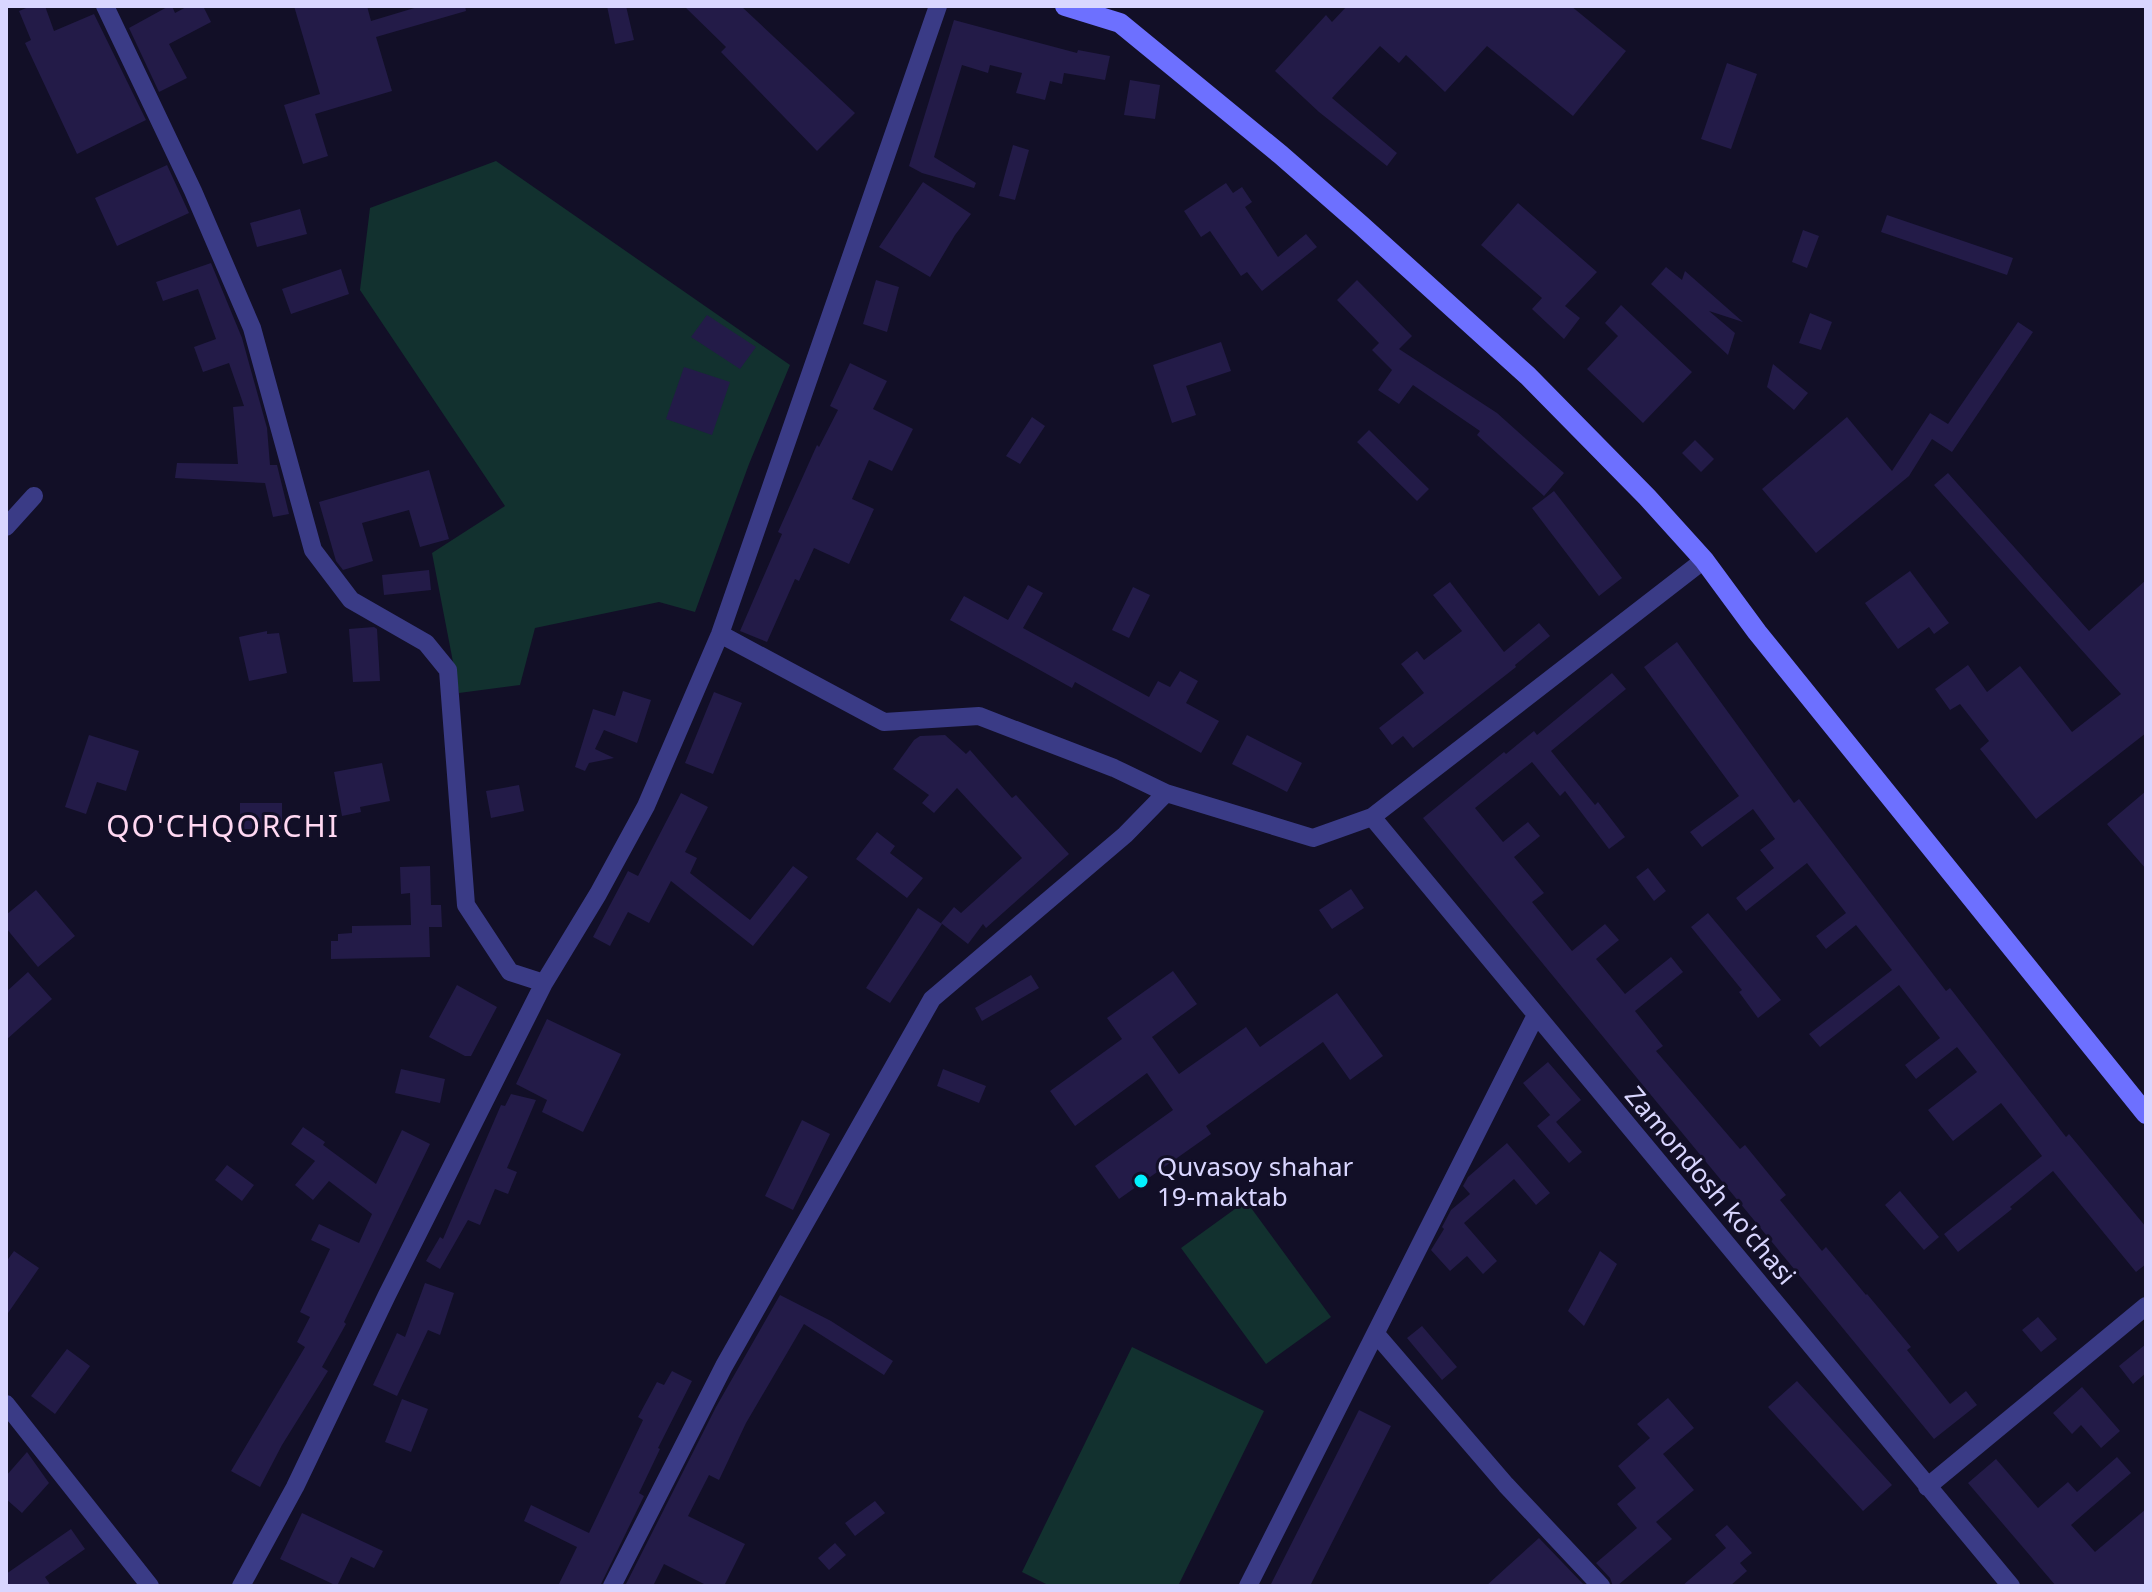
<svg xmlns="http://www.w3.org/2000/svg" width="2152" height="1592" font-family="'Noto Sans',sans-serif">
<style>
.green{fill:#12312f}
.building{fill:#231b48}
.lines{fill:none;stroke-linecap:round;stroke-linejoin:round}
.street{stroke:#3a3b86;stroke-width:18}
.secondary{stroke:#6d70ff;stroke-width:20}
.poi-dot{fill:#02f1ff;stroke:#120f27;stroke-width:3}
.labels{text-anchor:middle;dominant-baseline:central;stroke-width:6;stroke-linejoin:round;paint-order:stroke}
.poi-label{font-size:26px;fill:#d9d6ff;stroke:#120f27;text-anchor:start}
.street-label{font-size:26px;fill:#d9d6ff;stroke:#120f27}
.quarter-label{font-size:30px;letter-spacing:2px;fill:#ffd8f2;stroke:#120f27}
</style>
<rect width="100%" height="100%" fill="#120f27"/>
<path class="green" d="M 496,161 L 790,365 L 749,464 L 695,612 L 659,602 L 535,628 L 520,685 L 459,693 L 432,553 L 505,506 L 360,290 L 370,208 Z
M 1246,1201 L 1331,1317 L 1266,1364 L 1181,1248 Z
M 1132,1347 L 1264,1411 L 1178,1586 L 1050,1586 L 1022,1572 Z"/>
<path class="building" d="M 31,6 L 45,6 L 54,31 L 94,14 L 146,120 L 77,154 L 25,43 L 31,40 L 19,11 Z
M 169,6 L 172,6 L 175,13 L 188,6 L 203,6 L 211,22 L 169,44 L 187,78 L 159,92 L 129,28 Z
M 294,6 L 367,6 L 371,21 L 421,6 L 465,6 L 466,11 L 376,37 L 392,91 L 315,114 L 328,156 L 303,164 L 284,105 L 320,94 Z
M 607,6 L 626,6 L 634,40 L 615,44 Z
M 684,6 L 741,6 L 855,113 L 817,151 L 721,52 L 726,47 Z
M 1347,6 L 1571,6 L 1626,51 L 1573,116 L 1487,46 L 1445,92 L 1406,55 L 1399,63 L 1380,46 L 1332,98 L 1397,153 L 1387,166 L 1319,112 L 1275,71 L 1326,15 L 1332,22 Z
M 954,20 L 1077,53 L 1078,50 L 1110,56 L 1105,80 L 1064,73 L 1062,84 L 1050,81 L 1045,100 L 1016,93 L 1022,73 L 990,65 L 988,73 L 962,65 L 934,157 L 976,183 L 974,188 L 922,173 L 909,166 Z
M 1727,63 L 1757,74 L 1731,149 L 1701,139 Z
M 1130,80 L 1160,85 L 1155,119 L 1124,115 Z
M 1013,145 L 1029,150 L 1015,200 L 999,196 Z
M 167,165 L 189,213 L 117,246 L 95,198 Z
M 923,182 L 971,214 L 955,235 L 930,277 L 879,247 Z
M 1226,183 L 1233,193 L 1242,187 L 1252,202 L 1245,207 L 1278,257 L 1306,234 L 1317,247 L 1262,291 L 1247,272 L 1241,276 L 1210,231 L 1201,237 L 1184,211 Z
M 1518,203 L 1597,272 L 1565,306 L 1580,318 L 1564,339 L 1532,309 L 1542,298 L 1481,245 Z
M 300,209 L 307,234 L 257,247 L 250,223 Z
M 1887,215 L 2013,258 L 2007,275 L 1881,232 Z
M 1803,230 L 1819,236 L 1807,268 L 1792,262 Z
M 211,263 L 242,338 L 267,428 L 270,465 L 277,465 L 289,514 L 273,517 L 265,483 L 175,478 L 177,463 L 238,464 L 233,407 L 244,406 L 229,363 L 203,372 L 194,347 L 216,339 L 198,289 L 163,301 L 156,282 Z
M 1666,267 L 1682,280 L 1685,271 L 1743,322 L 1709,311 L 1735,333 L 1728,355 L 1651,284 Z
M 341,269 L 349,294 L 291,314 L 282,289 Z
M 876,280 L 899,287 L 887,332 L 863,324 Z
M 1357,280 L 1412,336 L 1399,349 L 1497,413 L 1564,473 L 1544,496 L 1477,435 L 1480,431 L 1413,385 L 1399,404 L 1378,390 L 1392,370 L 1372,350 L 1379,343 L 1337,300 Z
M 1621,305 L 1692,372 L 1643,423 L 1587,369 L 1618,336 L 1605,323 Z
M 1810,313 L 1832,322 L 1821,350 L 1799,343 Z
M 707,315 L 756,347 L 740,369 L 691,337 Z
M 2018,322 L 2033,332 L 1952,452 L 1932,439 L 1909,476 L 1816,553 L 1762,489 L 1847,417 L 1892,471 L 1930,413 L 1948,424 Z
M 1221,342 L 1231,371 L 1186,386 L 1196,415 L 1172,423 L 1153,365 Z
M 850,363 L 887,381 L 873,409 L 913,429 L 892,471 L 869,460 L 852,499 L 874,509 L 849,564 L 814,548 L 799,581 L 795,579 L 767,642 L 740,631 L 782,534 L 778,532 L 817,445 L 819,447 L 838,410 L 830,406 Z
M 1773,364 L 1808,393 L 1794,410 L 1767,387 Z
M 684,367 L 730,382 L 712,435 L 666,419 Z
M 1032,417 L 1045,426 L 1020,464 L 1006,456 Z
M 1369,430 L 1429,489 L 1417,501 L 1357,442 Z
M 1695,440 L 1714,459 L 1701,472 L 1682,453 Z
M 429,470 L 449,539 L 420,547 L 409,510 L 362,523 L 373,561 L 343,570 L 336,561 L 319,502 Z
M 1948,473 L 2089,631 L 2146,580 L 2146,733 L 2036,819 L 1980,749 L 1989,741 L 1960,704 L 1950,710 L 1935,689 L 1968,665 L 1987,692 L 2020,666 L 2072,732 L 2121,694 L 1934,485 Z
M 1554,491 L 1622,578 L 1599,596 L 1532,508 Z
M 429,570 L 431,590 L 384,595 L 382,575 Z
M 1910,571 L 1949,623 L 1934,634 L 1929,627 L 1898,649 L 1865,603 Z
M 1450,582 L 1504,652 L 1539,623 L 1550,636 L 1515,665 L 1516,667 L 1413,748 L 1403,736 L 1392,745 L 1379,728 L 1424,693 L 1401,664 L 1417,651 L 1424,660 L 1462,631 L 1433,595 Z
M 1028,585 L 1043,593 L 1023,628 L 1149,697 L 1158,681 L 1170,687 L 1180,671 L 1198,681 L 1186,703 L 1219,721 L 1201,753 L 1075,682 L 1072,688 L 950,620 L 964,596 L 1008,620 Z
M 1133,587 L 1150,595 L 1129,638 L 1112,630 Z
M 374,627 L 377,629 L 380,681 L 353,682 L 349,629 Z
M 267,631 L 267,634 L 279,633 L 287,673 L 249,681 L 239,637 Z
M 1677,642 L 1794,803 L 1799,799 L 1946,991 L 1950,988 L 2066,1137 L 2069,1134 L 2146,1227 L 2146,1264 L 2136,1272 L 2053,1171 L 2010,1207 L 2012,1209 L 1958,1252 L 1944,1234 L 2042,1156 L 2001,1103 L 1953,1141 L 1928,1110 L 1977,1072 L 1957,1047 L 1916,1079 L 1905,1065 L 1940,1038 L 1899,985 L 1820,1047 L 1809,1034 L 1892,970 L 1856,925 L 1826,949 L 1816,936 L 1846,913 L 1807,863 L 1746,911 L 1736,898 L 1774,868 L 1760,850 L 1775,839 L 1753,809 L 1702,847 L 1690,832 L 1739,796 L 1644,667 Z
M 1612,673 L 1626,689 L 1551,751 L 1595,805 L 1598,802 L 1625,837 L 1609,849 L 1565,791 L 1560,796 L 1532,762 L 1475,808 L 1503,842 L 1528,822 L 1540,836 L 1514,857 L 1544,893 L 1532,902 L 1572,951 L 1605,924 L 1619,940 L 1596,959 L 1625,994 L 1671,957 L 1683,972 L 1635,1011 L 1663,1046 L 1656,1051 L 1740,1149 L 1745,1145 L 1786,1195 L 1780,1200 L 1822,1251 L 1826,1247 L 1866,1295 L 1867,1294 L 1911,1347 L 1907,1350 L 1950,1404 L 1966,1391 L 1977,1405 L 1934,1439 L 1423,818 L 1504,752 L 1506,754 L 1534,731 L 1537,735 Z
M 623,691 L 651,700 L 637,743 L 604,730 L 595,749 L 614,758 L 589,763 L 585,771 L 575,767 L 593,709 L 615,716 Z
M 714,692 L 742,703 L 713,774 L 685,763 Z
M 89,735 L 139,751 L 126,791 L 97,782 L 86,814 L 65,807 Z
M 945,735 L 966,754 L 970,750 L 1012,798 L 1016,795 L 1069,854 L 986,928 L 983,924 L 968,944 L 941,923 L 954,907 L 961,913 L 1022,858 L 957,788 L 934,813 L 922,803 L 929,795 L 893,769 L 914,740 L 920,736 Z
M 1247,735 L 1302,763 L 1287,792 L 1232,764 Z
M 382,763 L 390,801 L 360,807 L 361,812 L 342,816 L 334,772 Z
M 519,785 L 524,811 L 491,818 L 486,791 Z
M 2146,791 L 2146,869 L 2107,824 Z
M 681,793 L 708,807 L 685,852 L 697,858 L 690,873 L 750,920 L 793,866 L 808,877 L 753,946 L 671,881 L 649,923 L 628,912 L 610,946 L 593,937 L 628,871 L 638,876 Z
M 240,803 L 282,803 L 282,829 L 240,829 Z
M 877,832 L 895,846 L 890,853 L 923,878 L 907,898 L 856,859 Z
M 430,866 L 431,905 L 441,905 L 442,927 L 429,927 L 430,957 L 331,959 L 331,941 L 338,941 L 338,934 L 352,933 L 352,926 L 411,925 L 410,893 L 401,894 L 400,867 Z
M 1648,868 L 1666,891 L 1654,901 L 1636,877 Z
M 1351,889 L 1364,908 L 1332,929 L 1319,910 Z
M 36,890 L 75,936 L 38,967 L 6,928 L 6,915 Z
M 918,908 L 942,924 L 890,1003 L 866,988 Z
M 1708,913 L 1781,1000 L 1758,1018 L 1739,992 L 1742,990 L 1691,927 Z
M 1173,971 L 1197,1004 L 1152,1037 L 1179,1074 L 1246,1027 L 1260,1047 L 1337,993 L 1383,1056 L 1350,1080 L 1323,1042 L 1206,1126 L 1211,1134 L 1119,1199 L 1095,1166 L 1173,1110 L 1147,1073 L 1075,1126 L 1050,1091 L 1122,1039 L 1107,1018 Z
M 28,972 L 52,999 L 6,1040 L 6,992 Z
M 1031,975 L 1039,988 L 982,1021 L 975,1008 Z
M 457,985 L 497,1007 L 471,1056 L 465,1056 L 429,1037 Z
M 547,1019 L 621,1054 L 583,1132 L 542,1112 L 547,1100 L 516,1084 Z
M 1548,1062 L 1581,1100 L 1556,1122 L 1523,1083 Z
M 401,1069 L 445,1079 L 440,1103 L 395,1093 Z
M 943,1069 L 986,1086 L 979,1103 L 937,1086 Z
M 511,1094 L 536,1100 L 507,1168 L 517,1172 L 508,1194 L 495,1189 L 480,1225 L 468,1220 L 440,1269 L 426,1261 L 440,1237 L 443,1239 L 501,1105 L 505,1106 Z
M 1550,1115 L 1582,1152 L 1569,1163 L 1537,1126 Z
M 802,1120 L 830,1134 L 793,1210 L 765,1196 Z
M 303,1127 L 325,1142 L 323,1145 L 376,1184 L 402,1130 L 430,1144 L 344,1322 L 346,1324 L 322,1367 L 328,1371 L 282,1445 L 260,1487 L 231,1471 L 305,1347 L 297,1342 L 310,1317 L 300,1312 L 330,1249 L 311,1240 L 319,1224 L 359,1243 L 372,1214 L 329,1181 L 313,1200 L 295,1185 L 315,1161 L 291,1144 Z
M 1507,1143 L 1550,1193 L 1536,1205 L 1514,1179 L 1464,1223 L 1497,1261 L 1483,1274 L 1467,1256 L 1450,1271 L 1431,1250 L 1444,1229 L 1442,1227 L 1451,1210 L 1470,1194 L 1463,1186 L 1468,1177 Z
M 227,1165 L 254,1185 L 242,1201 L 215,1180 Z
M 1900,1191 L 1939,1237 L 1924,1250 L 1885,1205 Z
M 14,1251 L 39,1268 L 6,1316 L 6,1262 Z
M 1600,1251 L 1617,1264 L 1584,1326 L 1568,1311 Z
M 425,1283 L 454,1293 L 440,1335 L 428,1330 L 397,1396 L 373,1385 L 397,1333 L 405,1337 Z
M 780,1295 L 831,1321 L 893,1361 L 884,1375 L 804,1324 L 746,1423 L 719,1480 L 709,1475 L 688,1516 L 745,1544 L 724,1586 L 708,1586 L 664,1564 L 653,1586 L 625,1586 L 716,1407 Z
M 2038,1317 L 2057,1339 L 2041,1352 L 2022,1330 Z
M 1422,1326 L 1457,1367 L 1442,1380 L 1407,1338 Z
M 2146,1344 L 2146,1373 L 2133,1384 L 2119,1366 Z
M 67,1349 L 90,1366 L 55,1414 L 31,1396 Z
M 672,1371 L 692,1381 L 658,1448 L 660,1449 L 639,1493 L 644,1496 L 600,1586 L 558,1586 L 577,1547 L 524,1521 L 531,1505 L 589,1533 L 643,1420 L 638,1417 L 657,1382 L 664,1385 Z
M 1797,1381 L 1892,1485 L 1863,1511 L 1768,1407 Z
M 2082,1387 L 2120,1431 L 2101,1448 L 2081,1425 L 2072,1434 L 2053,1413 Z
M 1668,1398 L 1694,1428 L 1663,1454 L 1694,1490 L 1656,1522 L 1672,1539 L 1617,1586 L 1613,1586 L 1610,1578 L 1596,1563 L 1637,1528 L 1617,1504 L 1636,1488 L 1618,1466 L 1650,1438 L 1637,1424 Z
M 402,1399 L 428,1409 L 411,1452 L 385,1442 Z
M 1359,1410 L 1391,1426 L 1310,1586 L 1270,1586 Z
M 27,1452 L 49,1483 L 22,1513 L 6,1499 L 6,1476 Z
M 2117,1457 L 2131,1473 L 2071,1525 L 2095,1552 L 2146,1509 L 2146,1586 L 2056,1586 L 1968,1483 L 1996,1459 L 2038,1508 L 2068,1482 L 2077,1492 Z
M 875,1501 L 885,1513 L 855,1536 L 845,1523 Z
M 302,1513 L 383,1551 L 374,1568 L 351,1557 L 337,1586 L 280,1559 Z
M 1727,1525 L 1752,1553 L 1740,1563 L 1747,1571 L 1730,1586 L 1682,1586 L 1726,1548 L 1715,1535 Z
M 71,1529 L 85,1549 L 45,1577 L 51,1586 L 6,1586 L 6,1574 Z
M 1539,1538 L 1585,1586 L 1486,1586 Z
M 835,1543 L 846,1555 L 829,1570 L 818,1558 Z"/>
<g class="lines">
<path class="street" d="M 105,6 L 193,191 L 252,328 L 313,550 L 351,600 L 426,643 L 448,670 L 466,905 L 510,972 L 544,983
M 6,527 L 34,496
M 720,634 L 884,722 L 979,716 L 1114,768 L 1166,793 L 1313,838 L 1372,817 L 1704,560
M 1372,817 L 2011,1586
M 1376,1334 L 1506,1485 L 1601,1586
M 6,1404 L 150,1586
M 1927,1487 L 2146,1306
M 241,1586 L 295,1487 L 387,1295 L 544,983 L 598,894 L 646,806 L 720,634 L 938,6
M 612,1586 L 724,1366 L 932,999 L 1125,835 L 1166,793
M 1248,1586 L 1536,1015"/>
<path class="secondary" d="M 1065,6 L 1120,23 L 1281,155 L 1361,225 L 1528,376 L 1647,497 L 1704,560 L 1757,632 L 2146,1114"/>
</g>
<circle class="poi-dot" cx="1141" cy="1181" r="8"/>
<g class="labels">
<g class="poi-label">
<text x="1157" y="1166">Quvasoy shahar<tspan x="1157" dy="30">19-maktab</tspan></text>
</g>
<g class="street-label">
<text transform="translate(1711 1185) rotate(50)">Zamondosh ko'chasi</text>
</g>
<g class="quarter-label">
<text x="223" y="825">QO'CHQORCHI</text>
</g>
</g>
<rect width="2152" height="1592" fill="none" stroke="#d9d6ff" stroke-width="16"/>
</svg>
